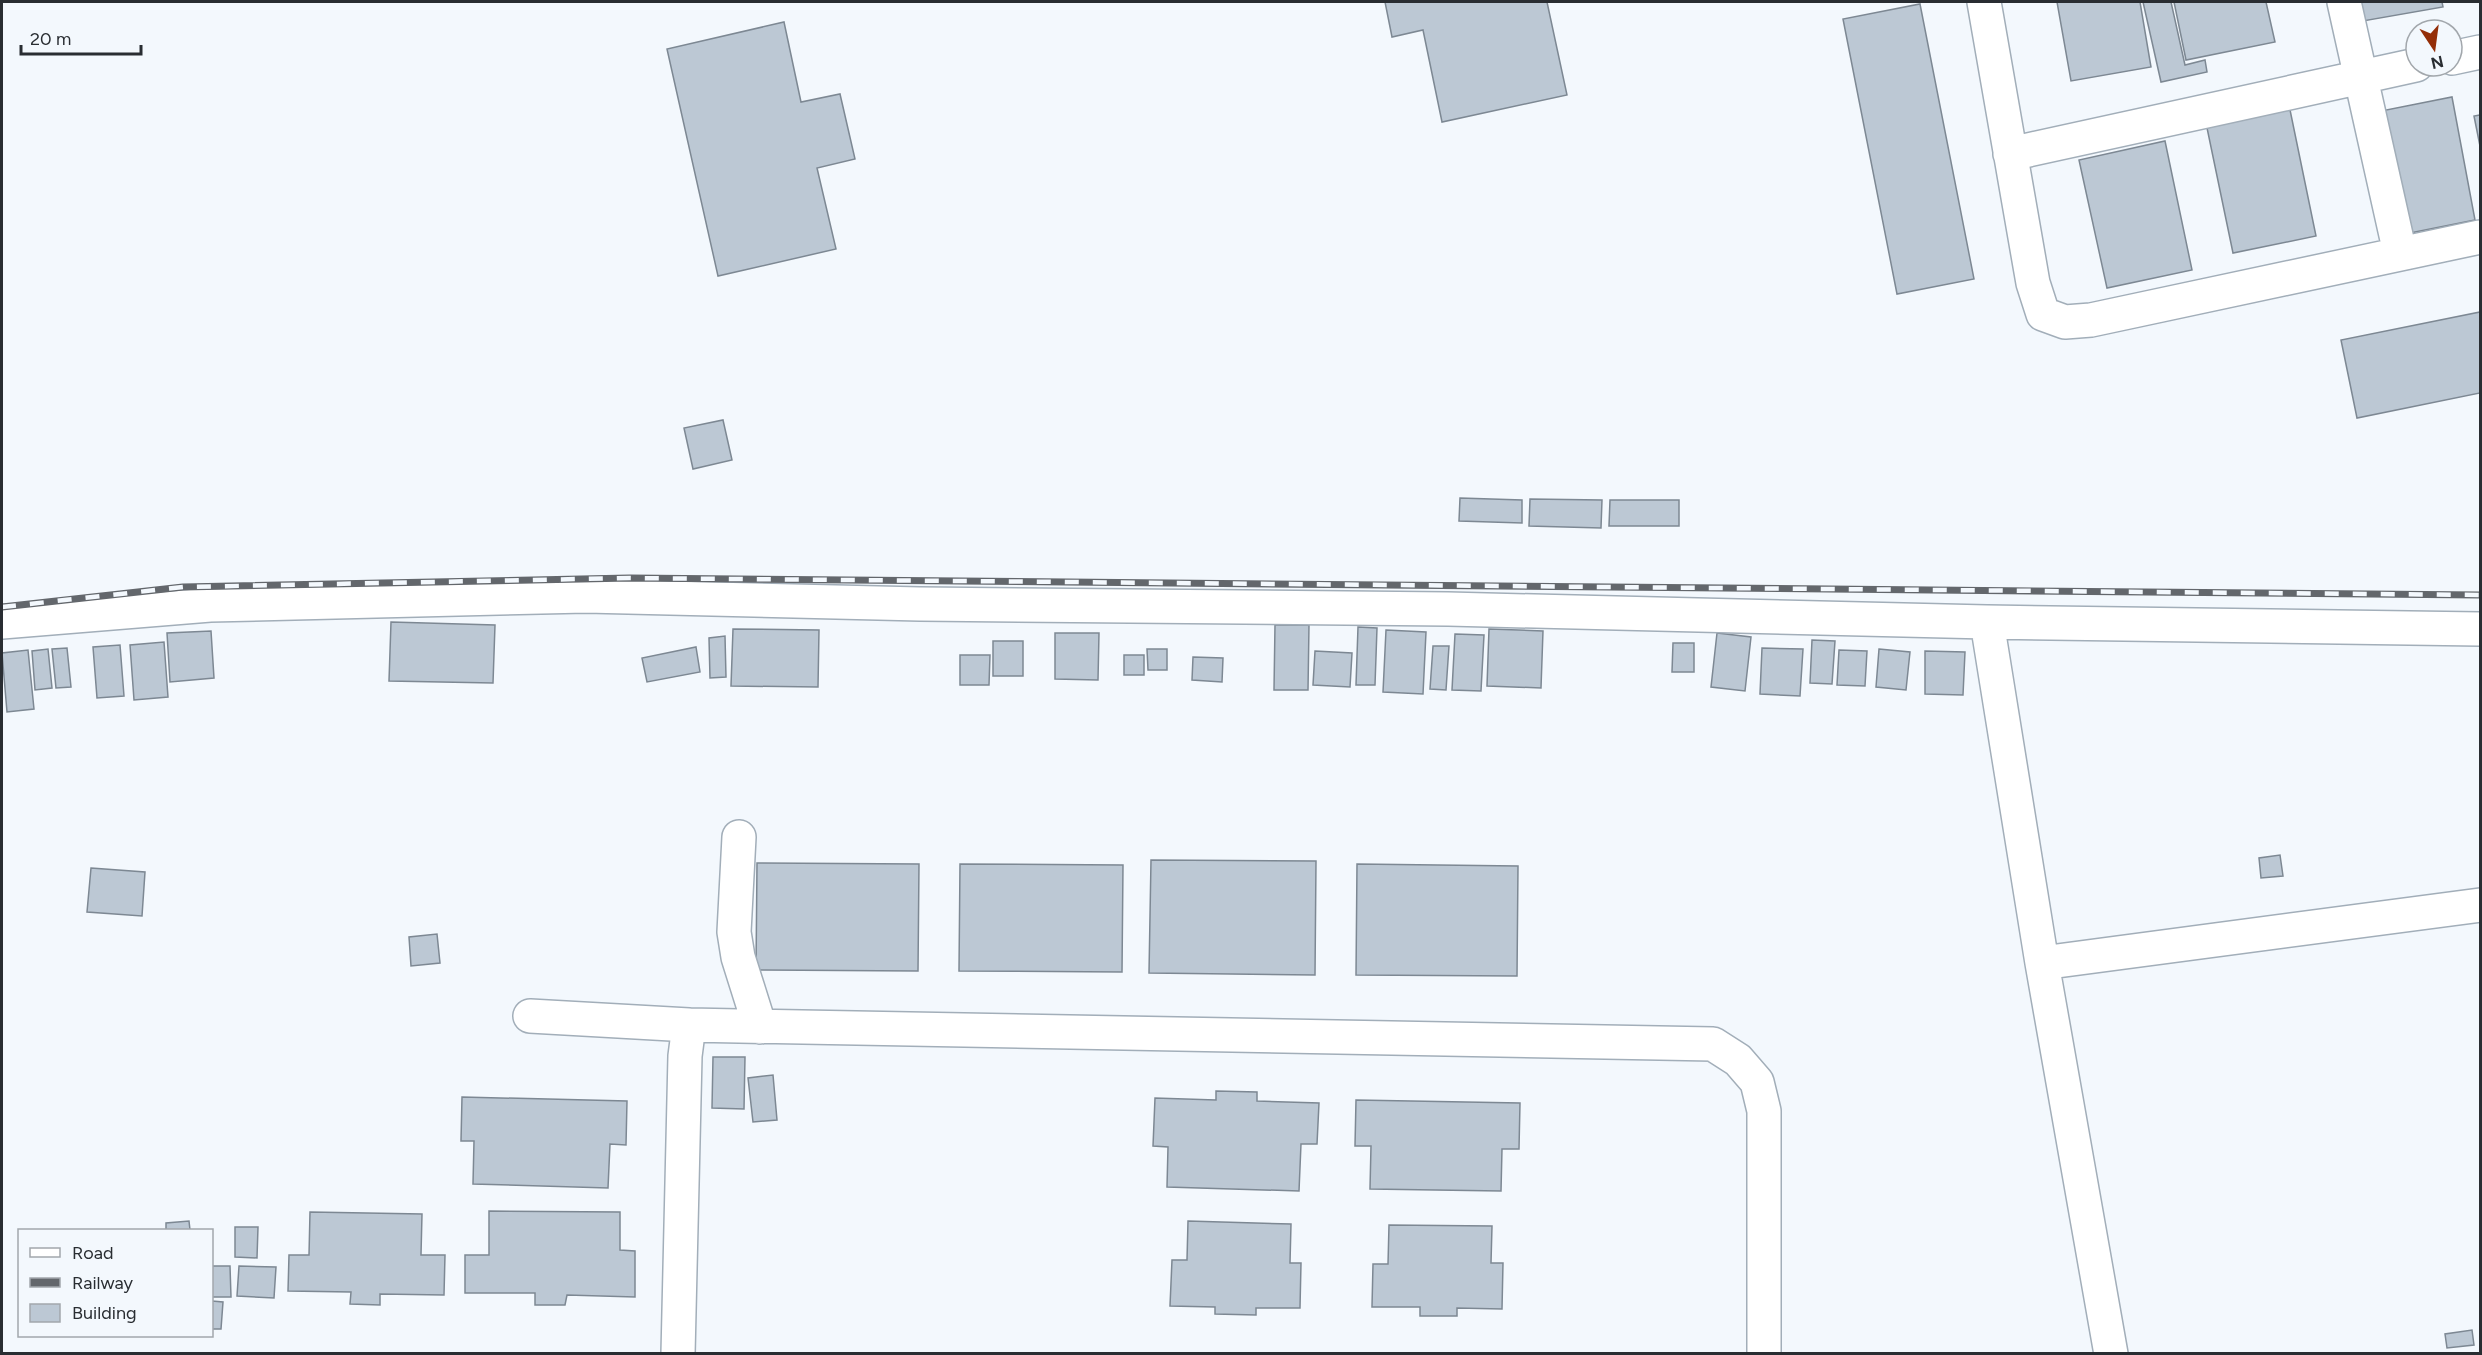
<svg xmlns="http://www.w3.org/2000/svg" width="2482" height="1355" font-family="Figtree,sans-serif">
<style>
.building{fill:#bcc8d4;stroke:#7d8893;stroke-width:1.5}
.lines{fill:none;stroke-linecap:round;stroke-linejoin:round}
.minor-casing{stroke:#a2aeb9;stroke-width:36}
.minor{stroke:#fff;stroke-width:33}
.rail-casing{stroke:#63676c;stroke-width:7}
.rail{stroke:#f3f8fd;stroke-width:4.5;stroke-dasharray:14;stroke-linecap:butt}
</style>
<rect width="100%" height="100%" fill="#f3f8fd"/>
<path class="building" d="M 1385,2 L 1547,2 L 1567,95 L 1442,122 L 1423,30 L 1392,37 Z
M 2057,2 L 2140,2 L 2151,67 L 2071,81 Z
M 2143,2 L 2171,2 L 2185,65 L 2205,60 L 2207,72 L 2161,82 Z
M 2174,2 L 2266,2 L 2275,42 L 2186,60 Z
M 2360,2 L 2442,2 L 2443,7 L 2363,21 Z
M 1920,4 L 1974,279 L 1897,294 L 1843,19 Z
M 784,22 L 801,102 L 840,94 L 855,159 L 817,168 L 836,249 L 718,276 L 667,49 Z
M 2452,97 L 2475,220 L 2405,234 L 2381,111 Z
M 2289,105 L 2316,236 L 2233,253 L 2206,123 Z
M 2480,115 L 2480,146 L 2474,116 Z
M 2165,141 L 2192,270 L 2107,288 L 2079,160 Z
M 2480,312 L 2480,393 L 2357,418 L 2341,340 Z
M 723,420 L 732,460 L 693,469 L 684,428 Z
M 1460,498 L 1522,500 L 1522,523 L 1459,521 Z
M 1530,499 L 1602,500 L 1601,528 L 1529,526 Z
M 1610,500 L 1679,500 L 1679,526 L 1609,526 Z
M 391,622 L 495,625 L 493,683 L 389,681 Z
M 1275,625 L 1309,625 L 1308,690 L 1274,690 Z
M 1358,627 L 1377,628 L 1375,685 L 1356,685 Z
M 733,629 L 819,630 L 818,687 L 731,686 Z
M 1489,629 L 1543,631 L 1541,688 L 1487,686 Z
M 1386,630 L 1426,632 L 1423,694 L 1383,692 Z
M 211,631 L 214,678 L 170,682 L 167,633 Z
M 1055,633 L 1099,633 L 1098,680 L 1055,679 Z
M 1717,633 L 1751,637 L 1745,691 L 1711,687 Z
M 1455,634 L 1484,635 L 1481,691 L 1452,690 Z
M 725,636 L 726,677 L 710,678 L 709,638 Z
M 1812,640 L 1835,641 L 1832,684 L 1810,683 Z
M 993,641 L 1023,641 L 1023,676 L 993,676 Z
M 164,642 L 168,697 L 134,700 L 130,645 Z
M 1673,643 L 1694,643 L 1694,672 L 1672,672 Z
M 120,645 L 124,696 L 97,698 L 93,647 Z
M 1433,646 L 1449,646 L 1446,690 L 1430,689 Z
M 696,647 L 700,672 L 647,682 L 642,658 Z
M 67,648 L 71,687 L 56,688 L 52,649 Z
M 1762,648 L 1803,649 L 1800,696 L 1760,694 Z
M 48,649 L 52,688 L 35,690 L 32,651 Z
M 1147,649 L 1167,649 L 1167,670 L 1148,670 Z
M 1879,649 L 1910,652 L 1906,690 L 1876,687 Z
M 28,650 L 34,709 L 7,712 L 2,653 Z
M 1839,650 L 1867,651 L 1865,686 L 1837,685 Z
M 1315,651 L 1352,653 L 1350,687 L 1313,685 Z
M 1925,651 L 1965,652 L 1963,695 L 1925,694 Z
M 960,655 L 990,655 L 989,685 L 960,685 Z
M 1124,655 L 1144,655 L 1144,675 L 1124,675 Z
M 1193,657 L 1223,658 L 1222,682 L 1192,680 Z
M 2280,855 L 2283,876 L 2261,878 L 2259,858 Z
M 1151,860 L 1316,861 L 1315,975 L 1149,973 Z
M 757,863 L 919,864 L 918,971 L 756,970 Z
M 960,864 L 1123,865 L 1122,972 L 959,971 Z
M 1357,864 L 1518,866 L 1517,976 L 1356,975 Z
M 91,868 L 145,872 L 142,916 L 87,912 Z
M 437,934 L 440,963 L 411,966 L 409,937 Z
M 713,1057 L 745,1057 L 744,1109 L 712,1108 Z
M 773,1075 L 777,1120 L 753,1122 L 748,1078 Z
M 1216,1091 L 1257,1092 L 1257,1101 L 1319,1103 L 1317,1144 L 1301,1144 L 1299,1191 L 1167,1187 L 1168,1147 L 1153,1146 L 1155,1098 L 1216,1100 Z
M 462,1097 L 627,1101 L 626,1145 L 610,1144 L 608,1188 L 473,1184 L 474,1141 L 461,1141 Z
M 1356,1100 L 1520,1103 L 1519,1149 L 1502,1149 L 1501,1191 L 1370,1189 L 1371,1146 L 1355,1146 Z
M 489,1211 L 620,1212 L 620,1250 L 635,1251 L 635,1297 L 567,1295 L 565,1305 L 535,1305 L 535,1293 L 465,1293 L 465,1255 L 489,1255 Z
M 310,1212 L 422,1214 L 421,1255 L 445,1255 L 444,1295 L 380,1294 L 380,1305 L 350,1304 L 351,1292 L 288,1291 L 289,1255 L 309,1255 Z
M 189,1221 L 190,1230 L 166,1230 L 166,1223 Z
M 1188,1221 L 1291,1224 L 1290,1263 L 1301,1263 L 1300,1308 L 1256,1308 L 1256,1315 L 1215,1314 L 1215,1307 L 1170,1306 L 1172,1260 L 1187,1260 Z
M 1389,1225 L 1492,1226 L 1491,1263 L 1503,1263 L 1502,1309 L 1457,1308 L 1457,1316 L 1420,1316 L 1420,1307 L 1372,1307 L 1373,1264 L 1388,1264 Z
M 235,1227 L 258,1227 L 257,1258 L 235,1257 Z
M 212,1266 L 230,1266 L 231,1297 L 212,1297 Z
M 239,1266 L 276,1267 L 274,1298 L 237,1296 Z
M 212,1301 L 223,1302 L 221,1329 L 212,1329 Z
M 2472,1330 L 2474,1345 L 2447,1348 L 2445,1334 Z"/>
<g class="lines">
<defs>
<path id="minor" d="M 1984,2 L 2033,283 L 2043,314 L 2065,322 L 2091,320 L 2480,237
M 2344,2 L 2400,253
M 2452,58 L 2480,52
M 2010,154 L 2416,65
M 2,622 L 210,605 L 586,596 L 920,604 L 1448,609 L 1987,622 L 2480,629
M 1987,622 L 2042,963 L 2111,1354
M 739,837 L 734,932 L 738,957 L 760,1027
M 2042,963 L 2480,905
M 530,1016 L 689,1025
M 678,1354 L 685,1056 L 689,1025 L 1713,1044 L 1738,1060 L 1757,1082 L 1764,1111 L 1764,1354"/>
</defs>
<use href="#minor" class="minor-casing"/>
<use href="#minor" class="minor"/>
<defs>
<path id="rail" d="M 2,607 L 183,587 L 630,578 L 2480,595"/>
</defs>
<use href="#rail" class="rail-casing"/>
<use href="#rail" class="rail"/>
</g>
<rect width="2482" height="1355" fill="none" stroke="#292d32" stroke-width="6"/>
<rect x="18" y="1229" width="195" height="108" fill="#f3f8fd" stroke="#a2a7ac" stroke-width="1.5"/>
<rect x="30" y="1248" width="30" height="9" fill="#ffffff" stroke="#a2a7ac" stroke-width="1.5"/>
<text x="72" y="1259" font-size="18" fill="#292d32">Road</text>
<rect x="30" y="1278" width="30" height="9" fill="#63676c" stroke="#a2a7ac" stroke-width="1.5"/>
<text x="72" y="1289" font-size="18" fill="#292d32">Railway</text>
<rect x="30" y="1304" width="30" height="18" fill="#bcc8d4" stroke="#a2a7ac" stroke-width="1.5"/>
<text x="72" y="1319" font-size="18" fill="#292d32">Building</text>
<g transform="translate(2434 48) rotate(167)"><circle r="28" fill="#f3f8fd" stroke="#a2a7ac" stroke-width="1.5"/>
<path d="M0-4.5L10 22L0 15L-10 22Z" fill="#942e08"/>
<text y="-9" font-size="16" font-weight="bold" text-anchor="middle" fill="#292d32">N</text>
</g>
<path d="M21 45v9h120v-9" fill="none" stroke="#292d32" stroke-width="3"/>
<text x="30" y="45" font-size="18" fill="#292d32" stroke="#f3f8fd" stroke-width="4.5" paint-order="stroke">20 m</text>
</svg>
